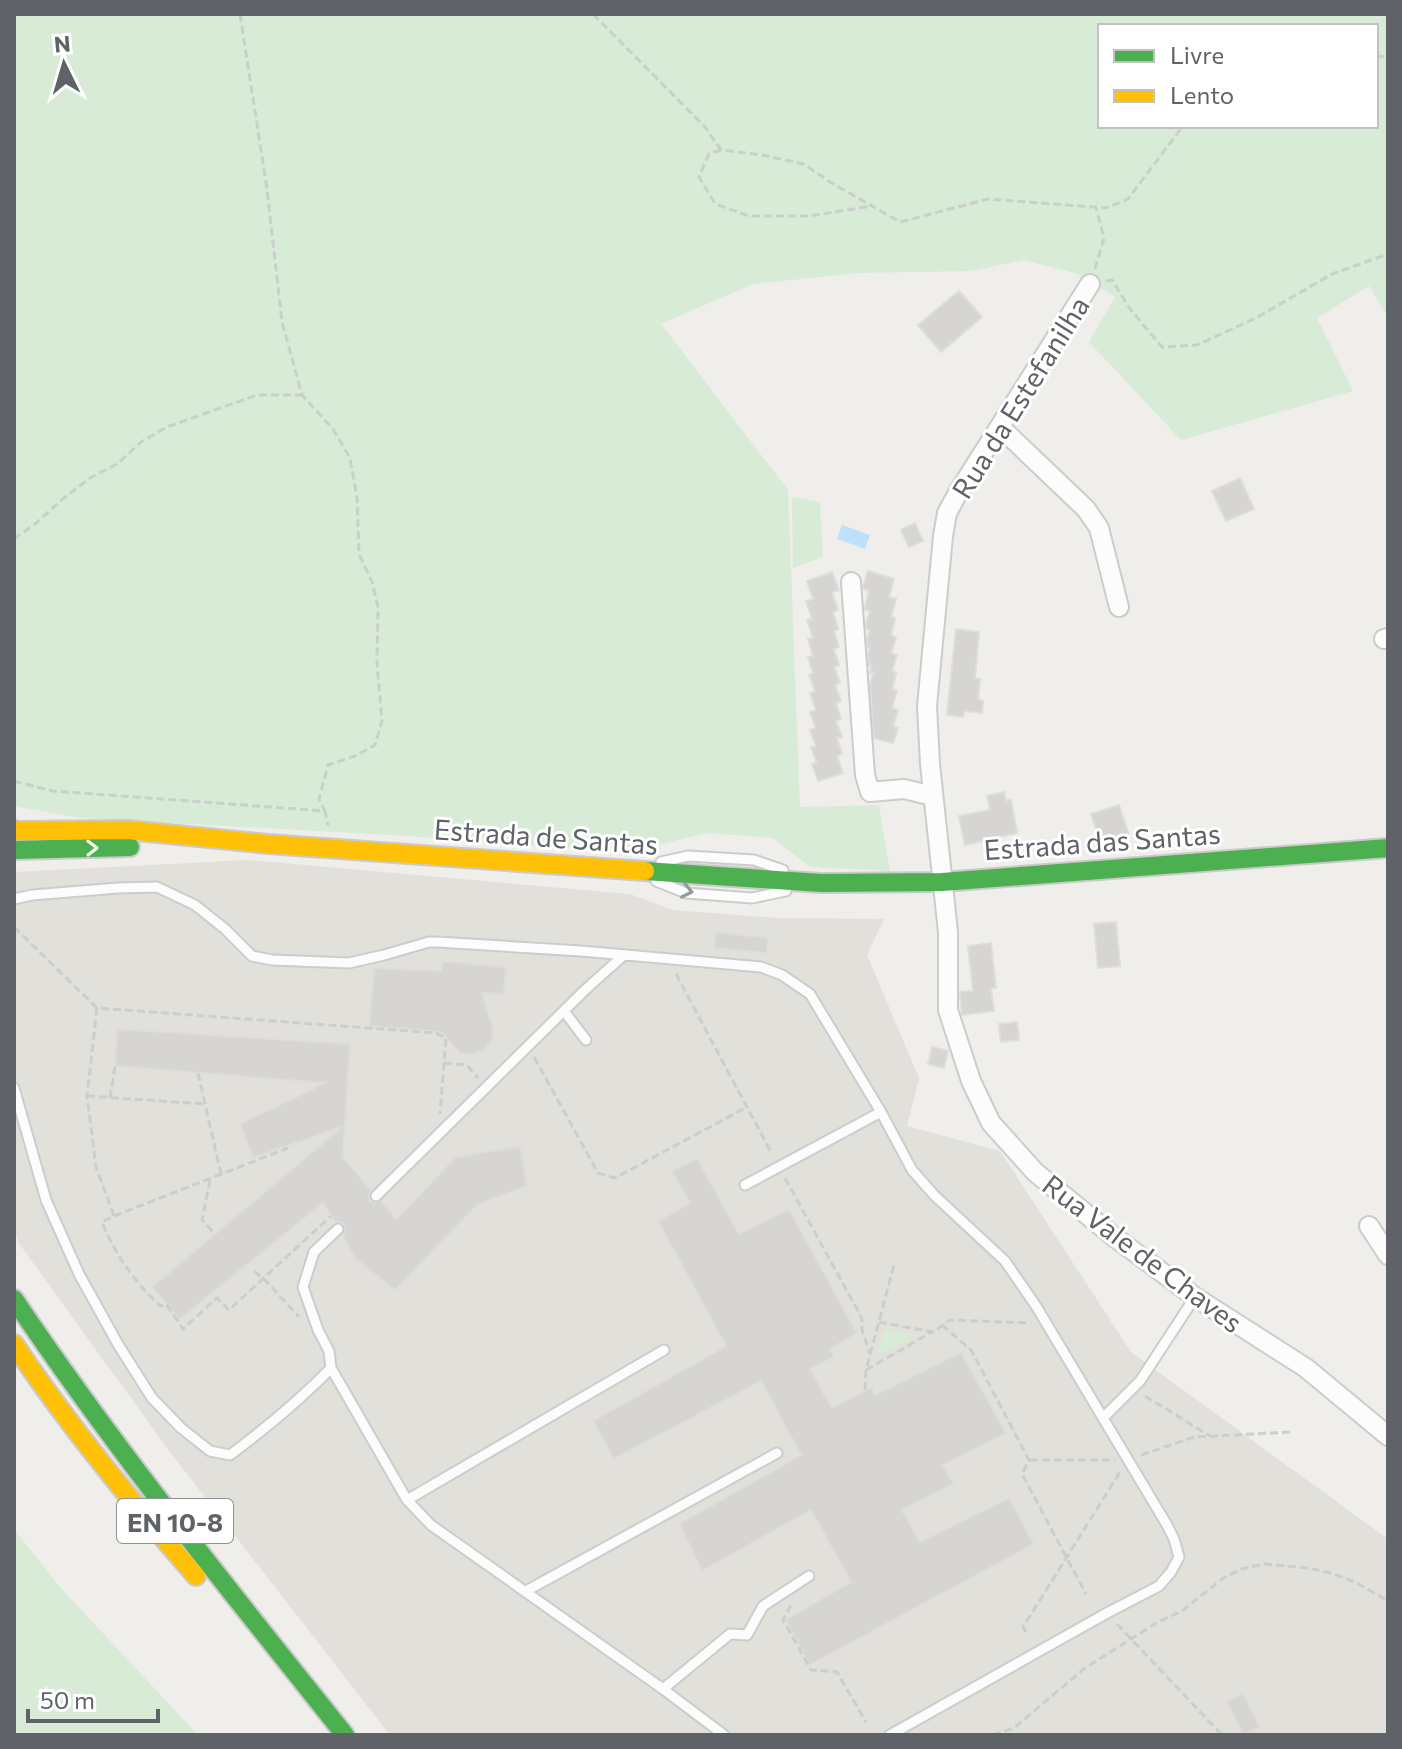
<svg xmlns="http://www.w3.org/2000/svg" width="1402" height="1749" font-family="Commissioner,sans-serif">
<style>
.education{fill:#e2e0da}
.green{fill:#d8ebd6;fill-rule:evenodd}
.water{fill:#bfe0f9}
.building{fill:#d6d5d3;stroke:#deddd9;stroke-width:2}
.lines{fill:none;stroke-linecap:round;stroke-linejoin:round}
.lane-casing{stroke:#cbcccc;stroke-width:13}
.street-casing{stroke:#cbcccc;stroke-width:22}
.fast-casing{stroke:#cacacb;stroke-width:22}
.slow-casing{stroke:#cacacb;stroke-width:22}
.path{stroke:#cacfcc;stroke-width:3;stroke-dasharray:8 4;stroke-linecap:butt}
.lane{stroke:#fdfcfc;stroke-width:9}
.street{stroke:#fdfcfc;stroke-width:18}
.fast{stroke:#4caf50;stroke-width:18}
.slow{stroke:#ffc107;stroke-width:18}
.oneway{stroke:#f6fbf6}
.oneway2{stroke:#96999c}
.labels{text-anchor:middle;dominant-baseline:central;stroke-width:6;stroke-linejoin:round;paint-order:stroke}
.shield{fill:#fff;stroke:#8f9295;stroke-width:2}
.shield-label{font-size:26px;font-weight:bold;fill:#5f6368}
.street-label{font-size:28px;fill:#5f6368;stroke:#fff}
</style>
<rect width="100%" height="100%" fill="#efeeea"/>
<path class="education" d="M 247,860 L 630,894 L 672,910 L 777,918 L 884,919 L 867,955 L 919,1078 L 907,1126 L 1000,1151 L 1131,1352 L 1388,1539 L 1388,1735 L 390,1735 L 170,1452 L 18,1242 L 14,1226 L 14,872 Z"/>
<path class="green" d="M 14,14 L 1388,14 L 1388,317 L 1369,286 L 1317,318 L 1353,391 L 1181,440 L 1089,342 L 1115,297 L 1078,274 L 1024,260 L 972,271 L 860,273 L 753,284 L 661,324 L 788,490 L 800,807 L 879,805 L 890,871 L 810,867 L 773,838 L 706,833 L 630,852 L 408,836 L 80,818 L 14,806 ZM 1100,26 L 1376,26 L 1376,126 L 1100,126 Z
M 792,497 L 820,502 L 823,557 L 793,568 Z
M 884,1330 L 918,1335 L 877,1356 Z
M 14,1529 L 58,1585 L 198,1735 L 14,1735 Z"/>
<path class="water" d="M 842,525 L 870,535 L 865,549 L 837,539 Z"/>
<path class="building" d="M 959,291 L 982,317 L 941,352 L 918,325 Z
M 1240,478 L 1254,509 L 1226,521 L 1212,491 Z
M 915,523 L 923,541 L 909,547 L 901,530 Z
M 868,571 L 894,579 L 889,597 L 896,599 L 891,617 L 895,618 L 891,635 L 896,637 L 891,653 L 897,655 L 892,671 L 896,673 L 892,689 L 897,691 L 892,708 L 898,710 L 893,726 L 898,728 L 893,743 L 874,738 L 870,684 L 874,672 L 870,673 L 871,665 L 869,665 L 868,655 L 870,648 L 868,647 L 867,639 L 870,630 L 866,629 L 866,624 L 870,611 L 865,610 L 865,607 L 869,591 L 864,589 L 863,587 Z
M 832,572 L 839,590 L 832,592 L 838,610 L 833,612 L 838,629 L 834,631 L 839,647 L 834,649 L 839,665 L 834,667 L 840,683 L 835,685 L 841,701 L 836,703 L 841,719 L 836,721 L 842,737 L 837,738 L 842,754 L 837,756 L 843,773 L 818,781 L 812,764 L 817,763 L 811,747 L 816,746 L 810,730 L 816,728 L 810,712 L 816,710 L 810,693 L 815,691 L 809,675 L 813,673 L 808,657 L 813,656 L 808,639 L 813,638 L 807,620 L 812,619 L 806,601 L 813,599 L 807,581 Z
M 956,629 L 979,632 L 975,678 L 980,679 L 978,699 L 983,701 L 982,713 L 964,711 L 963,717 L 947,715 Z
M 1004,792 L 1006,801 L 1011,800 L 1017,833 L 965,845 L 959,816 L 990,810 L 987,796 Z
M 1119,805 L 1129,835 L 1101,844 L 1091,814 Z
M 1116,922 L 1120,966 L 1098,968 L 1094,924 Z
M 716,932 L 768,938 L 767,953 L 714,948 Z
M 991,943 L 996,988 L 991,988 L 994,1011 L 962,1015 L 960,992 L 973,991 L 968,946 Z
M 442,961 L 506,967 L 504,994 L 482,993 L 493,1028 L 492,1040 L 483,1051 L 472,1054 L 460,1053 L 441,1032 L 369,1026 L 374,968 L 441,971 Z
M 1017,1022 L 1019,1040 L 1001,1042 L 999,1024 Z
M 117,1029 L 350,1044 L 343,1157 L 371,1190 L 369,1195 L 370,1201 L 375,1203 L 381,1201 L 396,1219 L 456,1157 L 520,1146 L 527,1186 L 478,1204 L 395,1290 L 356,1259 L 342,1235 L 345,1230 L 344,1224 L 339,1222 L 335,1222 L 323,1203 L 179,1320 L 152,1287 L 342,1127 L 253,1158 L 240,1124 L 325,1083 L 115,1066 Z
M 932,1047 L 948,1051 L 944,1068 L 928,1064 Z
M 697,1158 L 739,1234 L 789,1209 L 857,1333 L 830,1349 L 834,1357 L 810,1369 L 832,1408 L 872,1387 L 875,1395 L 961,1352 L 1006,1433 L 943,1465 L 954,1484 L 902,1510 L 920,1542 L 1009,1498 L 1034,1544 L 810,1665 L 785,1620 L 851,1582 L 811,1510 L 702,1571 L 679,1524 L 801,1455 L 761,1381 L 614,1459 L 593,1421 L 726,1346 L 658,1221 L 690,1203 L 672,1171 Z
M 1243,1693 L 1260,1727 L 1243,1735 L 1227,1701 Z"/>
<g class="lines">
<defs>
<path id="lane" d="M 661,862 L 688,856 L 754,860 L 783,870
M 656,881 L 686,893 L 752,898 L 786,891
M 14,899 L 32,895 L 118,888 L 157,887 L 195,905 L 225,929 L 252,956 L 272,960 L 349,963 L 384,955 L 429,942 L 438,942 L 581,951 L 761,967 L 782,975 L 810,994 L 881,1112 L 912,1170 L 934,1195 L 1005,1261 L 1036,1306 L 1167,1525 L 1174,1539 L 1179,1557 L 1171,1572 L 1159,1586 L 1107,1613 L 890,1735
M 564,1011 L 586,1040
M 14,1088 L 46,1200 L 79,1274 L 119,1346 L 152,1398 L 181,1428 L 210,1451 L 230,1455 C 266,1428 300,1400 331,1368 L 329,1351 L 318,1330 L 303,1287 L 314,1252 L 338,1229
M 745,1185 L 881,1112
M 376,1196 L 586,989 L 624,955
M 331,1368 L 407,1500 L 431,1525 L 663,1689 L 724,1735
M 1103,1418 L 1140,1381 L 1195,1297
M 407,1500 L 664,1350
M 526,1591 L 777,1453
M 663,1689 L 730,1634 L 747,1635 L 763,1606 L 809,1576"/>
<path id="street" d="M 1090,284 L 959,491 L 947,513 L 943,536 L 927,706 L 930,764 L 948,932 L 948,1010 L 971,1081 L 991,1123 L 1035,1172 L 1113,1236 L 1195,1297 L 1306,1368 L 1388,1436
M 1000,427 L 1086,509 L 1099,528 L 1119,607
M 851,582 L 865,775 L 870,792 L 904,789 L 933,796
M 1384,639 L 1388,638
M 1369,1226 L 1388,1255"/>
<path id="fast" d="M 14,830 L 17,831
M 14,850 L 130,847
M 645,871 L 821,883 L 942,882 L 1388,848
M 14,1299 C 116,1451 231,1592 345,1735"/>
<path id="slow" d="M 14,831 L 128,830 L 268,844 L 645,871
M 14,1344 C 69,1426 131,1502 196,1576"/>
</defs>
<use href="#lane" class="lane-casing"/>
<use href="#street" class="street-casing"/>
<use href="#fast" class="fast-casing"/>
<use href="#slow" class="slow-casing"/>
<path class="path" d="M 240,14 L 267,189 L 282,322 L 302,395 L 333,429 L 350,458 L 357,498 L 359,554 L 372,582 L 378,607 L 377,663 L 382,721 L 375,745 L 355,756 L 328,765 L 319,799 L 325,811
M 593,14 L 705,127 L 721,150 L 762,155 L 804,164 L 830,182 L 900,222 L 988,199 L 1106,208 L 1128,199 L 1183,126
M 1376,56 L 1388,57
M 721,150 L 709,154 L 699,177 L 715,204 L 749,216 L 809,216 L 872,206
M 1095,269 L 1104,238 L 1096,208
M 1106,281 L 1112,280 L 1130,309 L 1162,347 L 1197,345 L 1256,318 L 1332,274 L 1388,254
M 14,539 L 35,524 L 64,498 L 90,478 L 117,464 L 141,442 L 167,427 L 257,395 L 302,395
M 14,781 L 53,791 L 325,811 L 328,826
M 14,927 L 97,1008 L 436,1033 L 446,1038 L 440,1114
M 676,974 L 772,1154
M 97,1008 L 87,1096 L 96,1167 L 114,1216 L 102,1222 C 115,1255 135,1282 160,1306 L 166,1304 L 183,1329 L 217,1298 L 229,1310 L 331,1216
M 534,1057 L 598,1173 L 615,1178 L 747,1107
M 444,1063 L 467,1065 L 478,1078
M 198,1073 L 221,1174
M 87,1096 L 205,1104
M 110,1098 L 115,1066
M 785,1178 L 858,1311 L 862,1319 L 862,1330 L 870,1354
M 210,1180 L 202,1220 L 215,1234
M 114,1216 L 288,1148
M 254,1271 L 265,1280 L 299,1317
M 879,1322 L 933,1332 L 950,1320 L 1031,1323
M 942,1325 L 971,1350 L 1029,1460 L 1022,1474 L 1086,1594
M 866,1370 L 932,1332
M 865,1390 L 866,1370 L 894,1265
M 1145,1396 L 1210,1436
M 1141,1455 L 1194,1437 L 1290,1432
M 1030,1460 L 1115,1460
M 791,1605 L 783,1620 L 811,1670 L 837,1672 L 866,1722
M 1117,1624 L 1222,1735
M 1026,1632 L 1023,1627 L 1120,1472
M 993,1735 L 1014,1728 L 1085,1668 L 1158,1622 L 1182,1611 L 1222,1579 L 1241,1569 L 1264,1564 L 1309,1568 L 1331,1573 L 1355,1582 L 1388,1601"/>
<use href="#lane" class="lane"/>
<use href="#street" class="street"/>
<use href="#fast" class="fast"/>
<use href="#slow" class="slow"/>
</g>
<defs><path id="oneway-chevron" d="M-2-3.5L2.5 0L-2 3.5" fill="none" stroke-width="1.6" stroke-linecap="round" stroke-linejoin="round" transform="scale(2)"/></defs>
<use class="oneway" href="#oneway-chevron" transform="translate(92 848) rotate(-1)"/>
<use class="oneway2" href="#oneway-chevron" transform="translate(687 891) rotate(12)"/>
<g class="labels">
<rect class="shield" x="117" y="1499" width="116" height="44" rx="6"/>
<g class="shield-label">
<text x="175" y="1521">EN 10-8</text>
</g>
<g class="street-label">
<text transform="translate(1020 397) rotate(-58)">Rua da Estefanilha</text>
<text transform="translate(546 836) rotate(4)">Estrada de Santas</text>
<text transform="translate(1102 841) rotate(-4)">Estrada das Santas</text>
<text transform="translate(1143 1253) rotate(37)">Rua Vale de Chaves</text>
</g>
</g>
<rect width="1402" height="1749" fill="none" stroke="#5f6368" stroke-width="32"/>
<rect x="1098" y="24" width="280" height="104" fill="#ffffff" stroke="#bfc1c3" stroke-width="2"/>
<rect x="1114" y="50" width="40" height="12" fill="#4caf50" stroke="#bfc1c3" stroke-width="2"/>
<text x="1170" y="64" font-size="24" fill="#5f6368">Livre</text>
<rect x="1114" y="90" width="40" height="12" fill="#ffc107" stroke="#bfc1c3" stroke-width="2"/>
<text x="1170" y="104" font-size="24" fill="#5f6368">Lento</text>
<g transform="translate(64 64) rotate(355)" stroke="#ffffff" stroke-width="6" paint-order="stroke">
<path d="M0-6L14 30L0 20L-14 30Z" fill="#5f6368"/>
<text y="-12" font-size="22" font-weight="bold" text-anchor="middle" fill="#5f6368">N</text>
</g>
<path d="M28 1709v12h130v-12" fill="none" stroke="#5f6368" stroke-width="4"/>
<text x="40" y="1709" font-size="24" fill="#5f6368" stroke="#ffffff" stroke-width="6" paint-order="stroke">50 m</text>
</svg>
